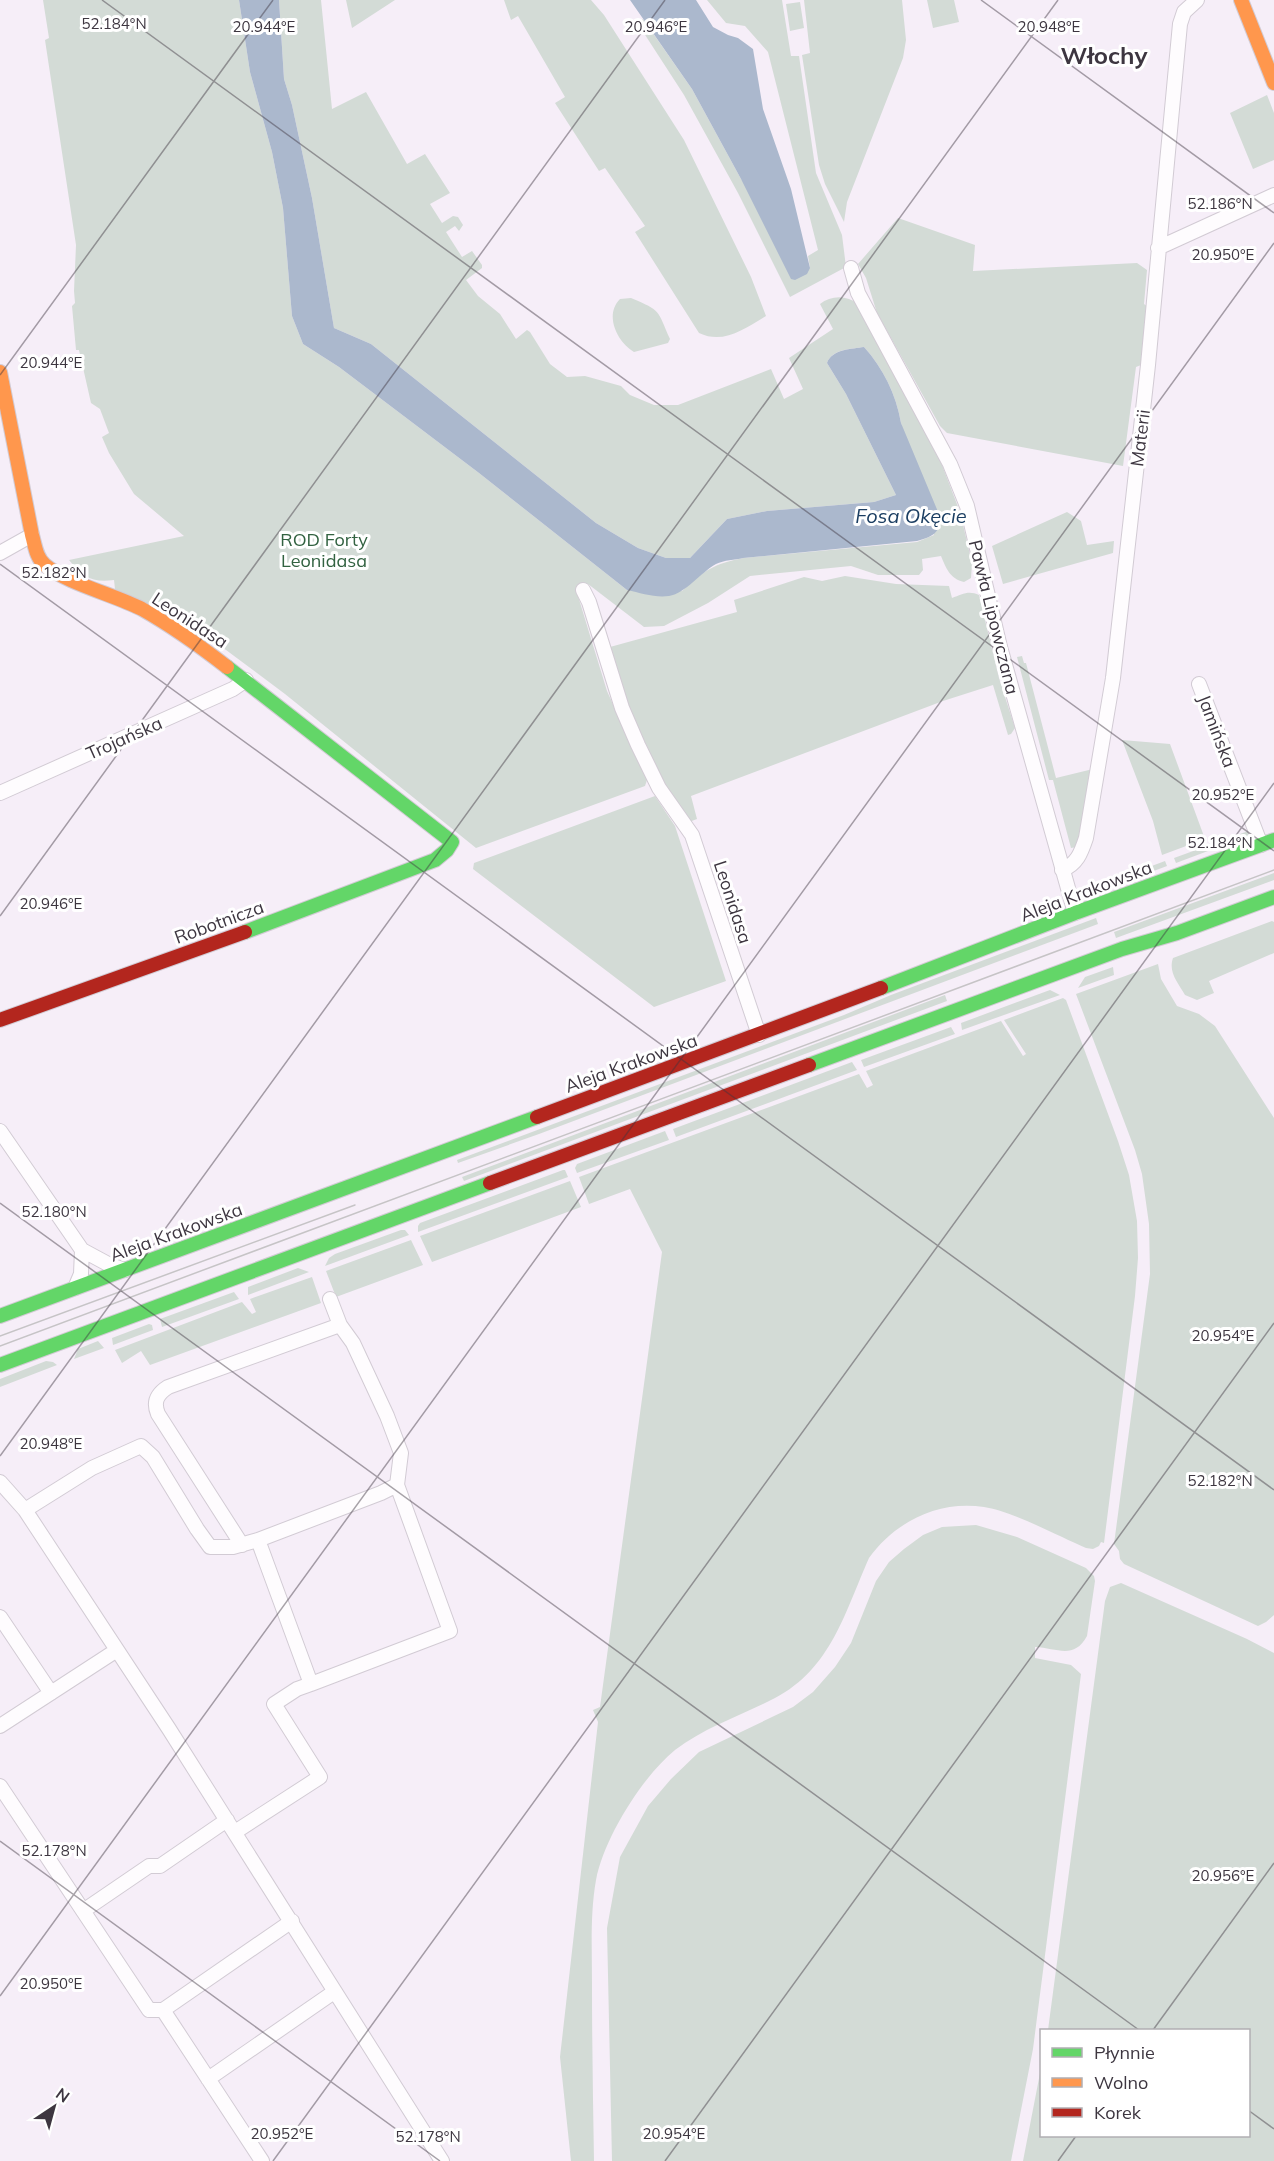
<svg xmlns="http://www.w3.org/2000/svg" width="1274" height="2161" font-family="Mulish,sans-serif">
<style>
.green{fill:#d3dbd6}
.water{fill:#abb8cd}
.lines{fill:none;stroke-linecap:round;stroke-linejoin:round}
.street-casing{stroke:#d2cbd4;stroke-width:16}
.fast-casing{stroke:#d2cbd4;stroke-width:16}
.slow-casing{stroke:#d2cbd4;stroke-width:16}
.jam-casing{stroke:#d2cbd4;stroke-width:16}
.street{stroke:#fefcfe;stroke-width:14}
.fast{stroke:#63d668;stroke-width:14}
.slow{stroke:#ff974d;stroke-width:14}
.jam{stroke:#b3261e;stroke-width:14}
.tram{stroke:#c6c4c6;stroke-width:1.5}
.ticks{fill:none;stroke:#3d3640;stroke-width:1.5;stroke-opacity:0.45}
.labels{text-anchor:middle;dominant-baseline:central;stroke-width:6;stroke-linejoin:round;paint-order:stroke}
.street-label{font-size:18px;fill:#3d3640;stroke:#fff}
.park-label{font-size:18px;fill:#326241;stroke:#fff}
.water-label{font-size:20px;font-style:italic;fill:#1b3e62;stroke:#fff}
.district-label{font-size:24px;font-weight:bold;fill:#3d3640;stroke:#fff}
.ticks-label{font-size:15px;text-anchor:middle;fill:#3d3640;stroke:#fff;stroke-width:6;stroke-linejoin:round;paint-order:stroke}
</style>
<rect width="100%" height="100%" fill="#f6eef8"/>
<path class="green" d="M 43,0 L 239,0 L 250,72 L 272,152 L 283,208 L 292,316 L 303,344 L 339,367 L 479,473 L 627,590 L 682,591 C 704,570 714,564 743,558 L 917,542 L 934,535 L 901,423 C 896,394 883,368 864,347 C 851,349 832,349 827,363 L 846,394 L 896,495 L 874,502 L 767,511 L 727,519 L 690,558 L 666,558 L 638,548 L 596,523 L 371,344 L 334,328 L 312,198 L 292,105 L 284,79 L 279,0 L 321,0 L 332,109 L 366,92 L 407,164 L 425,154 L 450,193 L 430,204 L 442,223 L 453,216 L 458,217 L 463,225 L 459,231 L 455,226 L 446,232 L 462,257 L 472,251 L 482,265 L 482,268 L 466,280 L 478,296 L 500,314 L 516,339 L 527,330 L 530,332 L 550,364 L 567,377 L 585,376 L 621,386 L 630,395 L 654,405 L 678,405 L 771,369 L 784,399 L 803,389 L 789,358 L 833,329 L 820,304 C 831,295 847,295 858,304 L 942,465 L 960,512 L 972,563 L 971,578 L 964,582 C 950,579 946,568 941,556 L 922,559 L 923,570 L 919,575 L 878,575 L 851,566 L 750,576 L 708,603 L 664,626 L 644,627 L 588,584 L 578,596 L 607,691 L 647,780 L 645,786 L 476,848 L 285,694 L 222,647 L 115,589 L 114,580 C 92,583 83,577 69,560 L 184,536 L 134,494 L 109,453 L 102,437 L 109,433 L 100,409 L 91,403 L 79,350 L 76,350 L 72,306 L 75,303 L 74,291 L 76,245 L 45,40 L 49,38 Z
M 346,0 L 395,0 L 352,28 Z
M 504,0 L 591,0 L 604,15 L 684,140 L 751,277 L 766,316 C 745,328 724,345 699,333 L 635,232 L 645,226 L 605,168 L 599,171 L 555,103 L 565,97 L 518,16 L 511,20 Z
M 707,0 L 782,0 L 791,56 L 799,56 L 816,173 L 842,235 L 846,267 L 790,297 L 738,193 L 684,95 L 638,24 L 643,19 L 692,89 L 741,179 L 810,268 L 808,256 L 818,250 L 768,52 L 745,26 L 726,23 Z
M 804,0 L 902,0 L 906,40 L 903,58 L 847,202 L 844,222 L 825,184 L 819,165 L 802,55 L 810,53 Z
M 927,0 L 954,0 L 959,22 L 933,28 Z
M 800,2 L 804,28 L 790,31 L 786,4 Z
M 1267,95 L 1274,113 L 1274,160 L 1253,169 L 1230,113 Z
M 898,218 L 975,245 L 973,271 L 1137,263 L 1147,270 L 1144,304 L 1148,307 L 1144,359 L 1141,365 L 1136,367 L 1123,466 L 947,433 L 940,426 L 877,313 L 866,278 L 858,264 Z
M 631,298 C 662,311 657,310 670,339 L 668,343 L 634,352 C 617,342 604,315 620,299 Z
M 1067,512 L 1081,521 L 1087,545 L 1114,541 L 1113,553 L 1003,584 L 992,546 Z
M 845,576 L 896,584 L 949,586 L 952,598 C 962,594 969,590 979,595 L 999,678 L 1015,728 L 1011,734 L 1008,735 L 993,685 L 943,701 L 691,796 L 697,819 L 689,822 L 655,770 L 653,759 L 632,715 L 610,647 L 737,612 L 734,600 L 804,577 L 822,581 Z
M 1022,656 L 1024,663 L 1026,663 L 1056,778 L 1093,769 L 1081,837 L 1077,847 L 1071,848 L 1053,780 L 1049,780 L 1017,657 Z
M 1122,740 L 1170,744 L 1205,839 L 1162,855 L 1153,821 Z
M 655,796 L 675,826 L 726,981 L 654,1007 L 473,869 L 474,863 Z
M 1251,830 L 1248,836 L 1176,863 L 1174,858 Z
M 1165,861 L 1167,866 L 1103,890 L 1101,885 Z
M 1274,873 L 1274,880 L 1116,938 L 1114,932 Z
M 1096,918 L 1098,924 L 539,1134 L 458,1163 L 457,1160 L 844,1015 L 891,995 Z
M 1272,921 L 1274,922 L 1274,953 L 1209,981 L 1214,993 L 1197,1000 L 1185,995 C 1178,983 1168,972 1173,958 Z
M 1158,964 L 1161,979 L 1177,1006 L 1199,1014 L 1215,1026 L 1274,1118 L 1274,1615 L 1266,1622 L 1258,1626 L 1124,1564 L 1120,1559 L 1119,1551 L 1114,1544 L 1150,1274 L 1149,1224 L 1142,1174 L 1135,1150 L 1076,994 Z
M 1113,967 L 1114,975 L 1078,988 L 1085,977 Z
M 1050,990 L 1060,995 L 962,1030 L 961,1023 Z
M 945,995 L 947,1001 L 464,1181 L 462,1177 Z
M 1063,998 L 1066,1000 L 1118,1141 L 1129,1175 L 1137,1221 L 1138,1258 L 1135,1296 L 1104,1543 L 1101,1542 L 1099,1546 L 1093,1549 L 1086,1548 C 1058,1536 1012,1511 984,1507 C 938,1500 895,1522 869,1558 C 845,1612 831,1669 775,1698 C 742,1715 705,1727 675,1750 C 642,1777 604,1838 596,1880 C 590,1914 592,1950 592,1984 C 592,2043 593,2102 594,2161 L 571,2161 L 560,2057 L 598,1722 L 593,1710 L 600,1707 L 662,1252 L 630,1189 L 589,1204 L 579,1177 L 859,1074 L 867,1088 L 873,1085 L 866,1071 L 1001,1021 L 1023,1056 L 1026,1054 L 1004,1020 Z
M 951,1027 L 955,1034 L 864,1067 L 861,1060 Z
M 852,1062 L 857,1070 L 676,1137 L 673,1129 Z
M 665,1131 L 669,1140 L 577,1173 L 575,1168 L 577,1164 Z
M 563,1170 L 565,1170 L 568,1177 L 418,1232 L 418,1226 L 420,1223 Z
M 570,1181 L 581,1207 L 432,1262 L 420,1236 Z
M 401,1230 L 405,1230 L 409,1235 L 325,1266 L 329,1258 L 335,1254 Z
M 411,1240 L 423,1265 L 336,1297 L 326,1271 Z
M 298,1268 L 309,1272 L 248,1295 L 248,1287 Z
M 312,1277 L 321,1303 L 150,1365 L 141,1351 L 122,1363 L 115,1350 L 242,1302 L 252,1314 L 256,1312 L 250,1299 Z
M 234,1292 L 239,1299 L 162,1327 L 160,1319 Z
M 149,1324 L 152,1325 L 153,1330 L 113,1345 L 112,1338 Z
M 98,1341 L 104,1348 L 74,1359 L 78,1349 Z
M 46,1361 L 53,1362 L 57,1365 L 0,1387 L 0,1379 Z
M 976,1525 L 1017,1537 L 1086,1568 L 1094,1576 L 1095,1581 L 1087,1636 C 1074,1660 1057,1648 1035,1647 L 1035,1658 L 1071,1665 L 1081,1674 L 1033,2049 L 1011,2161 L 612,2161 L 607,1928 L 620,1857 L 648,1806 L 671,1779 L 699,1752 L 793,1707 L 813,1692 L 835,1667 L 851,1643 L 876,1581 L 889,1562 L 904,1549 L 923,1535 L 942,1527 Z
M 1121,1583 L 1247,1639 L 1274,1653 L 1274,2161 L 1023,2161 L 1041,2068 L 1042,2136 L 1248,2136 L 1248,2030 L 1048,2030 L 1105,1601 L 1110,1587 Z"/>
<path class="water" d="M 239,0 L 279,0 L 284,79 L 292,105 L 312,198 L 334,328 L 371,344 L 596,523 L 638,548 L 666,558 L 690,558 L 727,519 L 767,511 L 874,502 L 896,495 L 846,394 L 827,363 C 832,349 852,349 864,347 C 883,368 896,394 901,423 L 941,519 C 939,534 931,537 917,541 L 743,558 C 735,560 724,560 716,564 C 700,573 686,593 669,596 C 655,598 641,593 627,590 L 479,473 L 339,367 L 303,344 L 292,316 L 283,208 L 272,152 L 250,72 Z
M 630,0 L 696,0 L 713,27 L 728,35 L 738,38 L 753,49 L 763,109 L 791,189 L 810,268 L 807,274 L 795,280 L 791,279 L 741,179 L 692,89 Z"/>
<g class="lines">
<defs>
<path id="street" d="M 1158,248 L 1274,195
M 851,268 L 858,293 L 950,464 L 967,506 L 1000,647 L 1075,913
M 0,553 L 32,535
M 583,590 L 589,602 L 622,708 L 638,745 L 659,788 L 692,835 L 759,1035
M 1199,684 L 1261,845
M 0,793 L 233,689 L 246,680
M 1062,870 C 1077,864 1081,853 1086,838 L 1113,678 L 1148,365 L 1180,24 L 1184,12 L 1197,0
M 0,1131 L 82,1250 L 108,1264 L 125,1270
M 75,1288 L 81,1274 L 82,1250
M 0,1482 L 25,1510 L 169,1729 L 442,2161
M 25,1510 L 92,1468 L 141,1446 L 153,1457 L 197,1529 L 210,1547 L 233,1547 L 258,1540 L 381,1493 L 397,1485
M 258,1540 L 311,1684 L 450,1631 L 397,1485 L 401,1453 L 387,1416 L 353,1343 L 340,1325 L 330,1299
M 242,1545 L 158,1414 C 153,1402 157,1394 168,1387 L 340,1325
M 0,1617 L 51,1693
M 0,1726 L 117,1650
M 0,1786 L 149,2010 L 163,2010 L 262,2161
M 235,1832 L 320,1777 L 274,1704 L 297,1689 L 311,1684
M 83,1911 L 149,1866 L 160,1866 L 227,1820
M 163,2010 L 292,1921
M 208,2079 L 334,1992"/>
<path id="fast" d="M 227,667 L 452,842 L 447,850 L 435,860 L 245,932
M 881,988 L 1075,913 L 1274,840
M 809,1065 L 1122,949 L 1177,933 L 1274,897
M 0,1316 L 537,1117
M 0,1365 L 490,1183"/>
<path id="slow" d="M 1241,0 L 1274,83
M 0,372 L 32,535 C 35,545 36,558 45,565 C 66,583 115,595 142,609 C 172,626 200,646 227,667"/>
<path id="jam" d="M 0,1020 L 245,932
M 537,1117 L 881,988
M 490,1183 L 809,1065"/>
</defs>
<use href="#street" class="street-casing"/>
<use href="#fast" class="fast-casing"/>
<use href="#slow" class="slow-casing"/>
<use href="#jam" class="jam-casing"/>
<use href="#street" class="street"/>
<use href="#fast" class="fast"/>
<use href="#slow" class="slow"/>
<use href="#jam" class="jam"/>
<path class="tram" d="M 0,1336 L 355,1205
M 0,1346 L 1274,870"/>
</g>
<path class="ticks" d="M 102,0 L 1274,851M 981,0 L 1274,213M 0,375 L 273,0M 0,564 L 1274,1490M 0,916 L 665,0M 0,1203 L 1139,2030M 0,1456 L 1058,0M 0,1841 L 440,2161M 0,1996 L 1274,243M 1153,2030 L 1274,1863M 1248,2110 L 1274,2129M 273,2161 L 1274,783M 665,2161 L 1274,1323M 1058,2161 L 1076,2136"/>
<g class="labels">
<g class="street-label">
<text transform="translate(1140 438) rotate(-83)">Materii</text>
<text transform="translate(994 617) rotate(76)">Pawła Lipowczana</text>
<text transform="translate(190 620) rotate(33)">Leonidasa</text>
<text transform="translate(1217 731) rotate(69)">Jamińska</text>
<text transform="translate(124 738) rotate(-24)">Trojańska</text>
<text transform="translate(1086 891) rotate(-21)">Aleja Krakowska</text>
<text transform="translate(733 902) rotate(72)">Leonidasa</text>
<text transform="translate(219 922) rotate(-20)">Robotnicza</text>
<text transform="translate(631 1063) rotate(-20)">Aleja Krakowska</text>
<text transform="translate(176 1232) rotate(-20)">Aleja Krakowska</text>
</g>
<g class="park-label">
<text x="324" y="539">ROD Forty<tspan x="324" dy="21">Leonidasa</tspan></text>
</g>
<g class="water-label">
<text x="911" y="515">Fosa Okęcie</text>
</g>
<g class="district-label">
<text x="1104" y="55">Włochy</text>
</g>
</g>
<g class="ticks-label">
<text x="114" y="29">52.184°N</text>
<text x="264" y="32">20.944°E</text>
<text x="656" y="32">20.946°E</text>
<text x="1049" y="32">20.948°E</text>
<text x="1220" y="209">52.186°N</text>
<text x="1223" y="260">20.950°E</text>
<text x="51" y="368">20.944°E</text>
<text x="54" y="578">52.182°N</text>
<text x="1223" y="800">20.952°E</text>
<text x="1220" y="848">52.184°N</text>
<text x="51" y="909">20.946°E</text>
<text x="54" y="1217">52.180°N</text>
<text x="1223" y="1341">20.954°E</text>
<text x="51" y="1449">20.948°E</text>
<text x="1220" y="1486">52.182°N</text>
<text x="54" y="1856">52.178°N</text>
<text x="1223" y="1881">20.956°E</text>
<text x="51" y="1989">20.950°E</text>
<text x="282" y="2139">20.952°E</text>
<text x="674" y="2139">20.954°E</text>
<text x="428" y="2142">52.178°N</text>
</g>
<rect x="1040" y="2029" width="210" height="108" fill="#ffffff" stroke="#b1afb3" stroke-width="1.5"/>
<rect x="1052" y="2048" width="30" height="9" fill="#63d668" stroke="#b1afb3" stroke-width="1.5"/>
<text x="1094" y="2059" font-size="18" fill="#3d3640">Płynnie</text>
<rect x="1052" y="2078" width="30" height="9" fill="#ff974d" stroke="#b1afb3" stroke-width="1.5"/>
<text x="1094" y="2089" font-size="18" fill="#3d3640">Wolno</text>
<rect x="1052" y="2108" width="30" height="9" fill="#b3261e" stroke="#b1afb3" stroke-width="1.5"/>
<text x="1094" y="2119" font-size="18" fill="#3d3640">Korek</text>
<g transform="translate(54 2107) rotate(36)" stroke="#ffffff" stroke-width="4.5" paint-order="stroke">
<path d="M0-4.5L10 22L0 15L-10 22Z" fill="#3d3640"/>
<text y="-9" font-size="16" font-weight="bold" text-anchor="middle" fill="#3d3640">N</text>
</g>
</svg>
